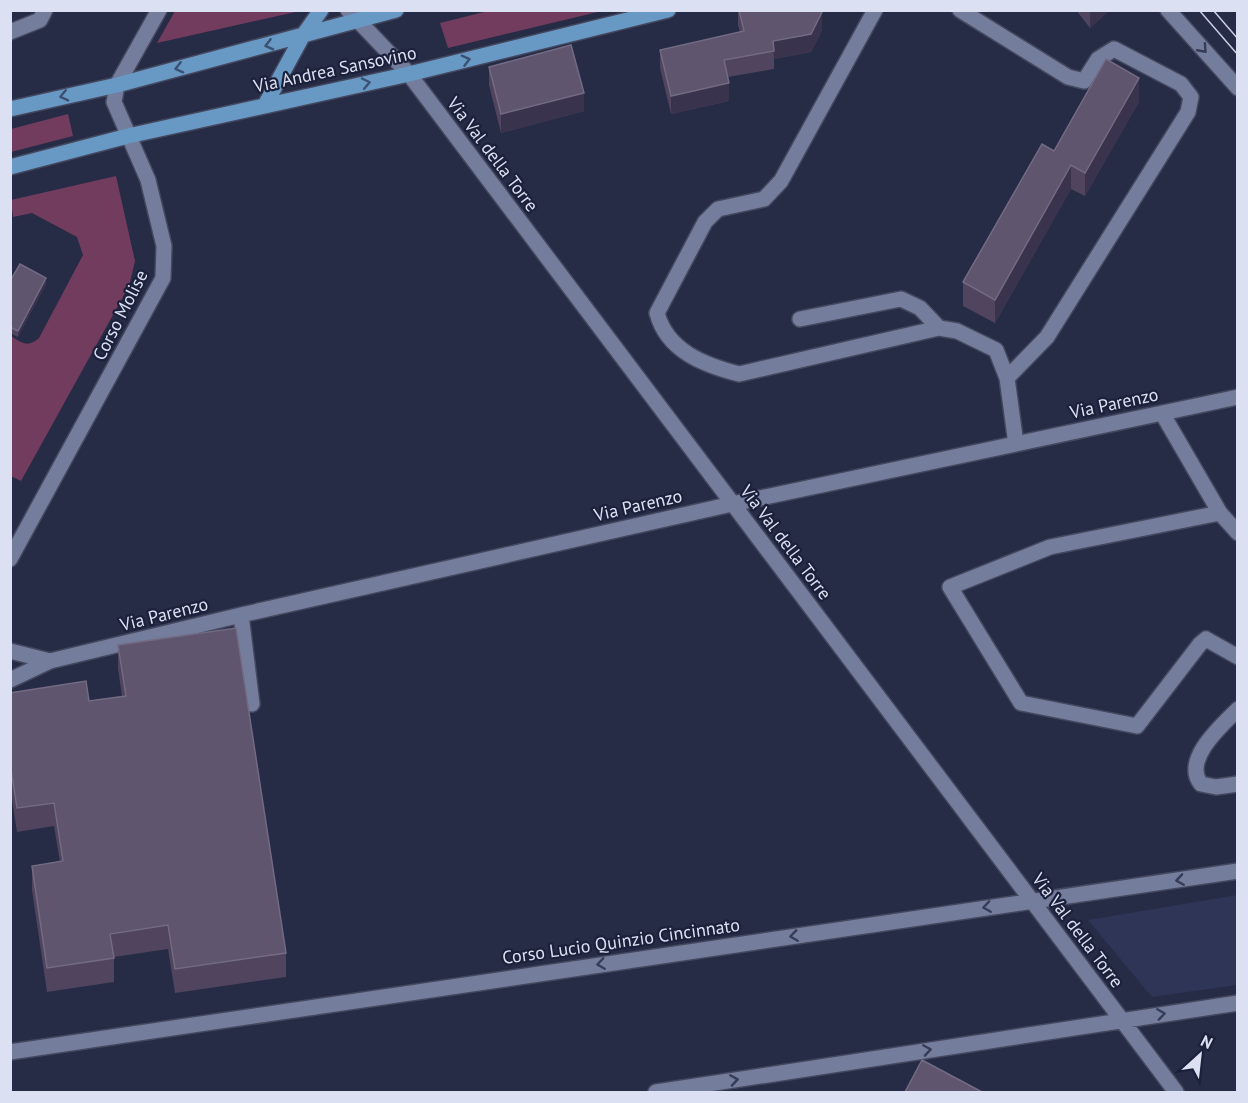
<svg xmlns="http://www.w3.org/2000/svg" width="1248" height="1103" font-family="'PT Sans',sans-serif">
<style>
.built{fill:#2e3556}
.green{fill:#723c5e}
.lines{fill:none;stroke-linecap:round;stroke-linejoin:round}
.minor-casing{stroke:#44485f;stroke-width:18}
.major-casing{stroke:#44485f;stroke-width:18}
.minor{stroke:#757d9d;stroke-width:15}
.major{stroke:#6899c5;stroke-width:15}
.tram{stroke:#c8cde0;stroke-width:1.5}
.wall{fill:#50445e}
.shaded-wall{fill:#39334e}
.building{fill:#5f556e;stroke:#736a83;stroke-width:1.5}
.oneway{stroke:#3a5172}
.oneway2{stroke:#373d58}
.labels{text-anchor:middle;dominant-baseline:central;stroke-width:4.5;stroke-linejoin:round;paint-order:stroke}
.street-label{font-size:18px;fill:#dbe0f2;stroke:#1c213b}
</style>
<rect width="100%" height="100%" fill="#262b46"/>
<path class="built" d="M 1237,895 L 1237,985 L 1152,997 L 1088,920 Z"/>
<path class="green" d="M 492,10 L 602,10 L 602,11 L 448,48 L 440,23 Z
M 175,11 L 175,10 L 300,11 L 157,43 Z
M 68,114 L 73,136 L 11,152 L 11,129 Z
M 116,176 L 135,261 L 129,286 L 21,481 L 11,476 L 11,336 C 22,343 28,348 39,338 L 83,255 L 77,237 L 32,213 L 13,217 L 11,200 Z"/>
<g class="lines">
<defs>
<path id="minor" d="M 348,10 L 409,74 L 1176,1092
M 875,10 L 781,181 L 764,199 L 718,209 L 705,222 L 657,313 C 667,351 704,365 739,374 L 939,328 L 957,331 L 996,350 L 1007,378 L 1016,444
M 960,10 L 1068,77 L 1084,81 L 1098,59 L 1114,49 L 1181,84 L 1191,97 L 1188,112 L 1047,337 L 1007,378
M 1168,10 L 1238,88
M 10,32 L 40,20 L 45,10
M 800,319 L 901,299 L 920,308 L 939,328
M 1162,413 L 1220,513 L 1050,547 L 950,587 L 1021,703 L 1137,726 L 1200,644 L 1206,639 L 1238,657
M 1220,513 L 1238,533
M 10,559 L 163,278 L 164,246 L 148,180 L 114,102 L 117,85 L 159,10
M 241,615 L 252,704
M 10,651 L 50,661
M 10,680 L 50,661 L 241,615 L 732,504 L 1238,397
M 1238,709 C 1221,726 1182,760 1201,784 L 1216,787 L 1238,784
M 10,1052 L 1238,871
M 656,1092 L 1238,1003"/>
<path id="major" d="M 265,105 L 302,37 L 321,10
M 10,109 L 117,85 L 396,10
M 10,167 L 128,136 L 409,74 L 668,10"/>
</defs>
<use href="#minor" class="minor-casing"/>
<use href="#major" class="major-casing"/>
<use href="#minor" class="minor"/>
<use href="#major" class="major"/>
<path class="tram" d="M 1199,10 L 1238,55
M 1213,10 L 1238,39"/>
</g>
<path class="wall" d="M 738,10 L 822,10 L 822,30 L 811,52 L 774,59 L 774,69 L 728,77 L 729,101 L 671,114 L 660,68 L 660,50 L 740,32 L 738,25 Z
M 1076,10 L 1110,10 L 1090,28 Z
M 489,67 L 584,111 L 501,133 L 489,85 Z
M 1139,102 L 1085,196 L 1071,189 L 995,323 L 963,306 L 963,282 L 1054,151 Z
M 10,281 L 46,284 L 18,337 L 10,333 Z
M 118,645 L 286,953 L 286,977 L 175,993 L 168,949 L 114,957 L 114,982 L 47,992 L 32,890 L 32,866 L 60,862 L 54,826 L 17,832 L 10,787 L 10,693 L 89,701 L 122,696 L 118,669 Z"/>
<path class="shaded-wall" d="M 1090,10 L 1110,10 L 1090,28 Z
M 822,12 L 822,30 L 811,52 L 774,59 L 773,41 Z
M 1139,78 L 1139,102 L 1085,196 L 1085,173 Z
M 729,83 L 729,101 L 671,114 L 671,96 Z
M 584,93 L 584,111 L 501,133 L 501,114 Z
M 1071,165 L 1071,189 L 995,323 L 995,300 Z
M 46,278 L 46,284 L 18,337 L 18,331 Z"/>
<path class="building" d="M 739,10 L 822,10 L 822,12 L 811,34 L 773,41 L 774,51 L 724,60 L 729,83 L 671,96 L 660,50 L 744,31 Z
M 571,45 L 584,93 L 501,114 L 489,67 Z
M 1106,59 L 1139,78 L 1085,173 L 1071,165 L 995,300 L 963,282 L 1042,144 L 1054,151 Z
M 20,264 L 46,278 L 18,331 L 10,327 L 10,281 Z
M 236,628 L 286,953 L 175,969 L 168,925 L 110,934 L 114,958 L 47,968 L 32,866 L 63,861 L 54,803 L 17,808 L 10,763 L 10,693 L 86,681 L 89,701 L 126,696 L 118,645 Z
M 922,1060 L 982,1092 L 905,1092 Z"/>
<defs><path id="oneway-chevron" d="M-2-3.5L2.5 0L-2 3.5" fill="none" stroke-width="1.6" stroke-linecap="round" stroke-linejoin="round" transform="scale(1.5)"/></defs>
<g class="oneway">
<use href="#oneway-chevron" transform="translate(269 45) rotate(166)"/>
<use href="#oneway-chevron" transform="translate(466 60) rotate(-14)"/>
<use href="#oneway-chevron" transform="translate(179 68) rotate(166)"/>
<use href="#oneway-chevron" transform="translate(366 83) rotate(-12)"/>
<use href="#oneway-chevron" transform="translate(64 96) rotate(167)"/>
</g>
<g class="oneway2">
<use href="#oneway-chevron" transform="translate(1203 49) rotate(48)"/>
<use href="#oneway-chevron" transform="translate(1180 880) rotate(171)"/>
<use href="#oneway-chevron" transform="translate(987 907) rotate(172)"/>
<use href="#oneway-chevron" transform="translate(794 936) rotate(172)"/>
<use href="#oneway-chevron" transform="translate(601 964) rotate(172)"/>
<use href="#oneway-chevron" transform="translate(1161 1014) rotate(-8)"/>
<use href="#oneway-chevron" transform="translate(927 1050) rotate(-9)"/>
<use href="#oneway-chevron" transform="translate(734 1080) rotate(-9)"/>
</g>
<g class="labels">
<g class="street-label">
<text transform="translate(335 69) rotate(-12)">Via Andrea Sansovino</text>
<text transform="translate(493 154) rotate(53)">Via Val della Torre</text>
<text transform="translate(120 315) rotate(-63)">Corso Molise</text>
<text transform="translate(1114 403) rotate(-12)">Via Parenzo</text>
<text transform="translate(638 505) rotate(-13)">Via Parenzo</text>
<text transform="translate(786 542) rotate(53)">Via Val della Torre</text>
<text transform="translate(164 614) rotate(-14)">Via Parenzo</text>
<text transform="translate(1078 930) rotate(53)">Via Val della Torre</text>
<text transform="translate(621 941) rotate(-8)">Corso Lucio Quinzio Cincinnato</text>
</g>
</g>
<rect width="1248" height="1103" fill="none" stroke="#dbe0f2" stroke-width="24"/>
<g transform="translate(1200 1055) rotate(27)" stroke="#1c213b" stroke-width="4.5" paint-order="stroke">
<path d="M0-4.5L10 22L0 15L-10 22Z" fill="#dbe0f2"/>
<text y="-9" font-size="16" font-weight="bold" text-anchor="middle" fill="#dbe0f2">N</text>
</g>
</svg>
